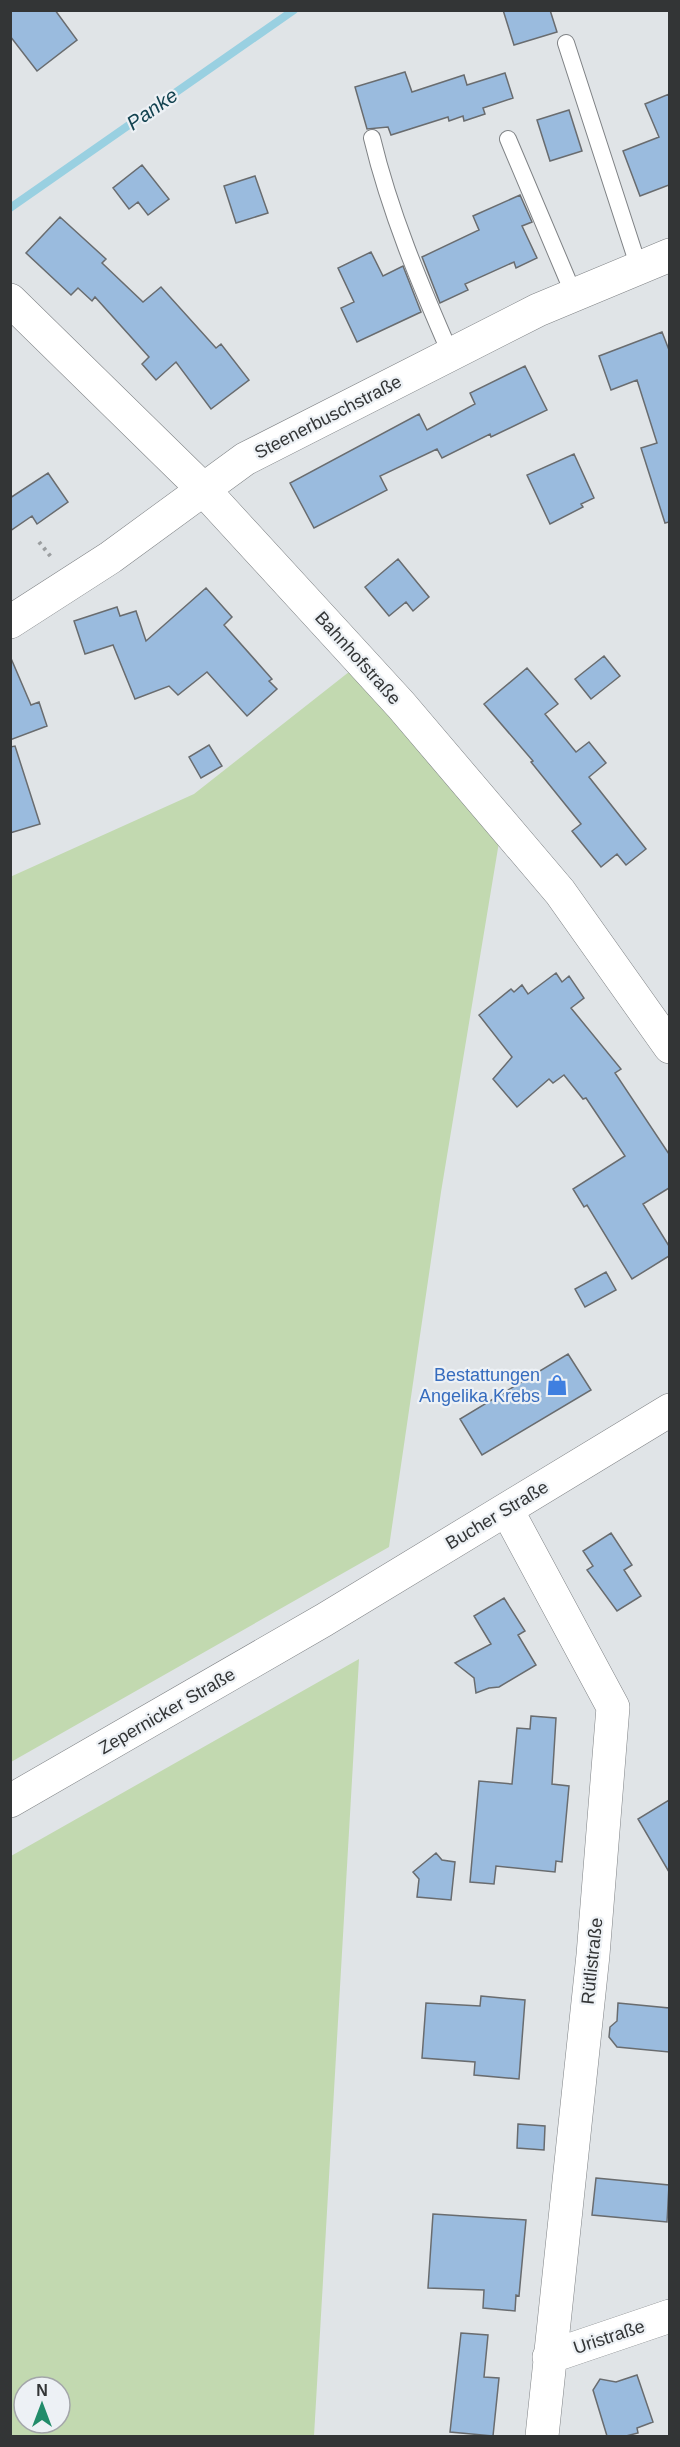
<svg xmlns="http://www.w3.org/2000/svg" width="680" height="2447" font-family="Arial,sans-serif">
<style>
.green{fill:#c2d9b0;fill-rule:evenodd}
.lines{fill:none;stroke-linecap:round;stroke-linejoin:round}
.stream{stroke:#99d0e1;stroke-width:8}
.building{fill:#9abbde;stroke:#696c6f;stroke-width:1.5}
.lane-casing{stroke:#7f8285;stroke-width:18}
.street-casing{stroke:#7f8285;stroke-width:34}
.secondary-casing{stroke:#7f8285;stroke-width:34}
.path{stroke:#9b9ea0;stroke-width:4;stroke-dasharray:3 4.5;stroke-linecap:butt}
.lane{stroke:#fff;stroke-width:16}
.street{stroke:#fff;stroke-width:33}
.secondary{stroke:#fff;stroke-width:33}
.labels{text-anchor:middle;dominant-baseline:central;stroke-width:4.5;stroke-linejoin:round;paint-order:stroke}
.street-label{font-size:18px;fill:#333536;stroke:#edf1f5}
.shop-label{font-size:18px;fill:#366cbe;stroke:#edf1f5;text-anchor:end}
.water-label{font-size:20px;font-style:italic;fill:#134350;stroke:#edf1f5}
</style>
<rect width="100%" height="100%" fill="#e0e4e7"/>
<path class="green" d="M 354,668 L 502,824 L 441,1192 L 389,1547 L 11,1762 L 10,877 L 194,794 Z
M 359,1659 L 314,2436 L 11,2436 L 11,1856 ZM 24,2387 L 60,2387 L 60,2423 L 24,2423 Z"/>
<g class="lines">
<path class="stream" d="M 10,208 L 294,10"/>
</g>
<path class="building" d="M 10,10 L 55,10 L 77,40 L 37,71 L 10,36 Z
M 503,10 L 550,10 L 557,32 L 514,45 Z
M 405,72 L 412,92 L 464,75 L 467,85 L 505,73 L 513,98 L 483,108 L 485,114 L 464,121 L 463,116 L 449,121 L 448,117 L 391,135 L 388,127 L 367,129 L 355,87 Z
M 669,94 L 669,185 L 640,196 L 623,151 L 659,137 L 645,104 Z
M 569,110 L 582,151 L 550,161 L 537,120 Z
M 142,165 L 169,199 L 148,215 L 138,202 L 129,209 L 113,188 Z
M 255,176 L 268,213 L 236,223 L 224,186 Z
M 520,195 L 532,222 L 522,226 L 537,258 L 516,268 L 514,262 L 465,284 L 468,290 L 440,303 L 422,257 L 479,230 L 473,216 Z
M 60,217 L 106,259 L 102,263 L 143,302 L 161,287 L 216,348 L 221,344 L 249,380 L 211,409 L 176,362 L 156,380 L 142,364 L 149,357 L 95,297 L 92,301 L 78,288 L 71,295 L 26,253 Z
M 371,252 L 383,276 L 403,266 L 421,312 L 357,342 L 341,308 L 354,302 L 338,268 Z
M 662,332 L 669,350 L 669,522 L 665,523 L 641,448 L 657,443 L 637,380 L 611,390 L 599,356 Z
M 525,366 L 547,410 L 491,437 L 490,434 L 442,458 L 437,449 L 380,476 L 387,490 L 314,528 L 290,483 L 419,414 L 427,430 L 475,404 L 470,393 Z
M 574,454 L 594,498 L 581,504 L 583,507 L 550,524 L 527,475 Z
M 48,473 L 68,502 L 37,524 L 32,516 L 10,531 L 10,498 Z
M 398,559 L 429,597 L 413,611 L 406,602 L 389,616 L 365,587 Z
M 206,588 L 232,617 L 224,625 L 272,679 L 269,681 L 277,689 L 247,716 L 207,672 L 178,695 L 169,686 L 135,699 L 113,645 L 85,654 L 74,621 L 117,607 L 120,616 L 136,611 L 146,641 Z
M 10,656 L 31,705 L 39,702 L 47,726 L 10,740 Z
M 604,656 L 620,676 L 591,699 L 575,679 Z
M 527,668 L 558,704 L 545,714 L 576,752 L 589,742 L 606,763 L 589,777 L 646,849 L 626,865 L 617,854 L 601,867 L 572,831 L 581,824 L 531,762 L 533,761 L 484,704 Z
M 209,745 L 222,766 L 201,778 L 189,757 Z
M 15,746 L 40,824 L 10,833 L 10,747 Z
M 556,973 L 562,982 L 569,976 L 584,998 L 571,1008 L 621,1069 L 615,1073 L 669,1154 L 669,1188 L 643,1204 L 669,1246 L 669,1256 L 632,1279 L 587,1205 L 584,1207 L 573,1189 L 625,1156 L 586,1098 L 583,1099 L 564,1075 L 553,1083 L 549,1079 L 517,1107 L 493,1079 L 512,1057 L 479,1015 L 511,989 L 514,992 L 522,985 L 528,994 Z
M 606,1272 L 616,1290 L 585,1307 L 575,1289 Z
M 568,1354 L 591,1390 L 482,1455 L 460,1419 Z
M 611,1533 L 632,1565 L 624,1570 L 641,1596 L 617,1611 L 587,1570 L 593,1566 L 583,1551 Z
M 504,1598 L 525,1631 L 518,1635 L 536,1665 L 499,1687 L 489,1688 L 476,1693 L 474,1678 L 455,1663 L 491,1644 L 474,1616 Z
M 531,1716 L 556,1718 L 552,1784 L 569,1786 L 562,1862 L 556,1861 L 555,1872 L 496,1866 L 494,1884 L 470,1882 L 479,1781 L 512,1784 L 517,1728 L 530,1729 Z
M 669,1800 L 669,1872 L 638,1819 Z
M 436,1853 L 442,1860 L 455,1862 L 451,1900 L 417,1897 L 419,1879 L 413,1872 Z
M 481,1996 L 525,2000 L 519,2079 L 474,2075 L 475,2062 L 422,2058 L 426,2003 L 480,2006 Z
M 618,2003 L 669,2008 L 669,2052 L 617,2047 L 609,2037 L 610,2027 L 617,2021 Z
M 518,2124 L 545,2126 L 544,2150 L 517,2148 Z
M 596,2178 L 669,2185 L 667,2222 L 592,2215 Z
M 433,2214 L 526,2220 L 519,2296 L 516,2295 L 515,2311 L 483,2308 L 484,2290 L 428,2288 Z
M 461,2333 L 488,2335 L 484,2377 L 499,2378 L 493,2436 L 450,2432 Z
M 637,2375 L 653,2422 L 637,2428 L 638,2433 L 626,2436 L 607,2436 L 593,2390 L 600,2379 L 616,2382 Z"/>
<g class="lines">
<defs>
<path id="lane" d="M 566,43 L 639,268
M 372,138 C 390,213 420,284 451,355
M 508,139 L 574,295"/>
<path id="street" d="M 10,622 L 111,557 L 245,459 L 538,310 L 670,255
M 507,1510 L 613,1707 L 593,1955 L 542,2436
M 549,2357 L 670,2316"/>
<path id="secondary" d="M 10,300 L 202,488 L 401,705 L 560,892 L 670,1047
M 10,1801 L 324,1620 L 670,1410"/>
</defs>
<use href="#lane" class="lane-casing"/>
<use href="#street" class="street-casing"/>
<use href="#secondary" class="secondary-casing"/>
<path class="path" d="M 39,542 L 52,558"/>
<use href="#lane" class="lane"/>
<use href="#street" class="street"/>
<use href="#secondary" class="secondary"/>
</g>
<defs>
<symbol id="shop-bare" viewBox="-9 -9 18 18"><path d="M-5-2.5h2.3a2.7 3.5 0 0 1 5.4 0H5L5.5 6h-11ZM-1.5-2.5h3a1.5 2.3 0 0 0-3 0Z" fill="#3f7fe0" stroke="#edf1f5" stroke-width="2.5" paint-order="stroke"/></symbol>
</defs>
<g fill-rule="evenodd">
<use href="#shop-bare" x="542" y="1370" width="30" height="30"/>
</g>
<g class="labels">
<g class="street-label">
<text transform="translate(328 417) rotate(-27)">Steenerbuschstraße</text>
<text transform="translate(358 658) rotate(48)">Bahnhofstraße</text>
<text transform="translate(497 1515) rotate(-31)">Bucher Straße</text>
<text transform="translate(167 1711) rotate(-30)">Zepernicker Straße</text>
<text transform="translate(592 1961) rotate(-84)">Rütlistraße</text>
<text transform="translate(609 2337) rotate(-18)">Uristraße</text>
</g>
<g class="shop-label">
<text x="540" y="1375">Bestattungen<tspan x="540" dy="21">Angelika Krebs</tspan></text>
</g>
<g class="water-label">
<text transform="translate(152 109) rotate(-35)">Panke</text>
</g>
</g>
<rect width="680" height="2447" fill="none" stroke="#333536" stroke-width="24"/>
<g transform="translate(42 2405)"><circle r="28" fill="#edf1f5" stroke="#a3a6a9" stroke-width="1.5"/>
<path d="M0-4.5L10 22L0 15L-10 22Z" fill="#228c6a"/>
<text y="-9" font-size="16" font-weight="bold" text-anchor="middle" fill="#333536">N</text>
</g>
</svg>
